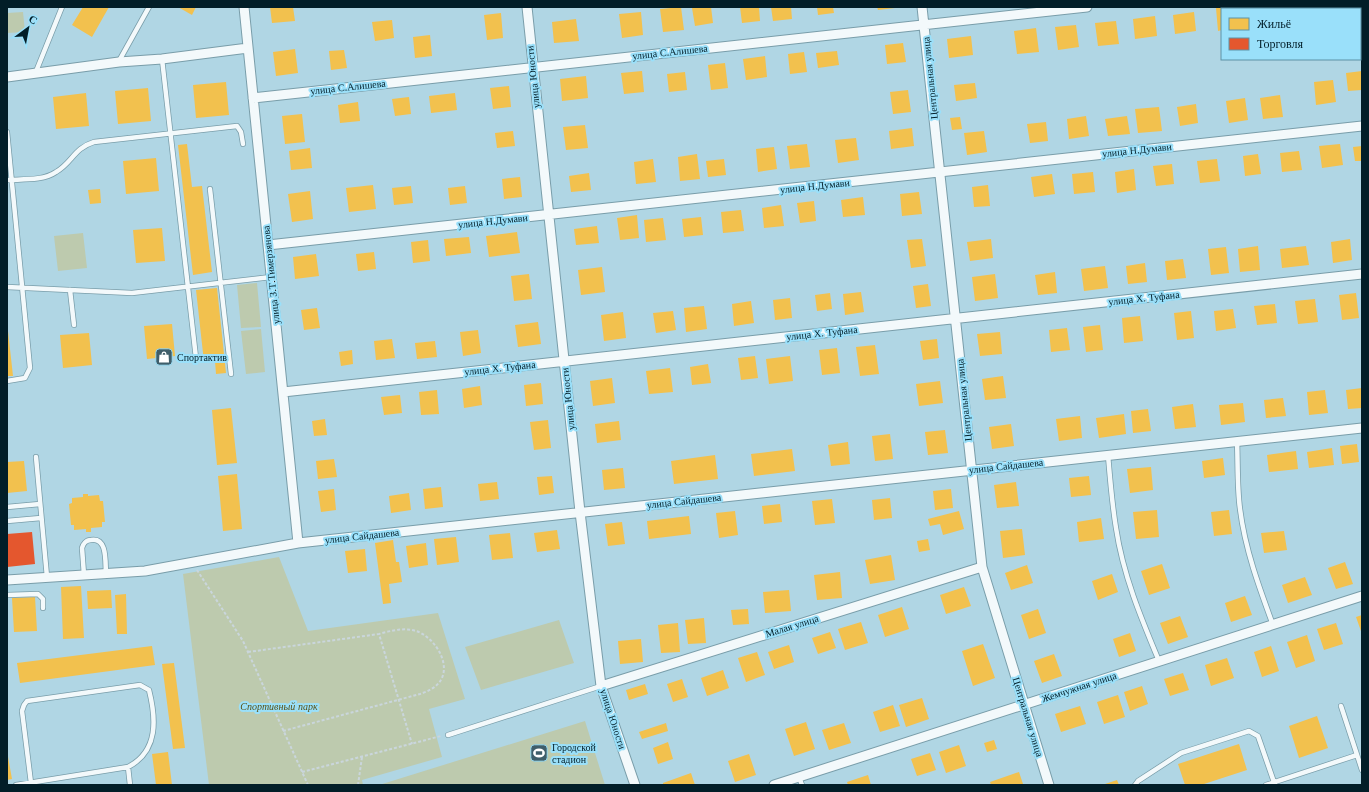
<svg xmlns="http://www.w3.org/2000/svg" width="1369" height="792" font-family="'Libre Baskerville',serif">
<style>
.green{fill:#bdcaae}
.homes{fill:#f2c14e}
.shops{fill:#e4572e}
.lines{fill:none;stroke-linecap:round;stroke-linejoin:round}
.service-casing{stroke:#799da9;stroke-width:6}
.minor-casing{stroke:#799da9;stroke-width:11}
.path{stroke:#cad6dc;stroke-width:2;stroke-dasharray:3 2;stroke-linecap:butt}
.service{stroke:#f3f9fb;stroke-width:4.5}
.minor{stroke:#f3f9fb;stroke-width:9}
.labels{text-anchor:middle;dominant-baseline:central;stroke-width:4;stroke-linejoin:round;paint-order:stroke}
.street-label{font-size:10px;fill:#021e28;stroke:#9ae0fa}
.poi-label{font-size:10px;fill:#021e28;stroke:#9ae0fa;text-anchor:start}
.park-label{font-size:10px;font-style:italic;fill:#585116;stroke:#9ae0fa}
</style>
<rect width="100%" height="100%" fill="#b0d6e4"/>
<path class="green" d="M 23,12 L 25,32 L 7,33 L 7,13 Z
M 83,233 L 87,268 L 58,271 L 54,236 Z
M 257,283 L 261,327 L 241,328 L 237,285 Z
M 261,329 L 265,372 L 246,374 L 241,331 Z
M 279,557 L 308,631 L 438,613 L 465,699 L 429,709 L 442,757 L 362,780 L 363,785 L 209,785 L 183,574 Z
M 559,620 L 574,663 L 481,690 L 465,647 Z
M 585,721 L 605,785 L 379,785 Z"/>
<path class="homes" d="M 83,7 L 109,7 L 92,37 L 72,25 Z
M 178,7 L 196,7 L 192,15 Z
M 270,7 L 293,7 L 295,21 L 272,23 Z
M 681,7 L 684,30 L 663,32 L 660,9 Z
M 711,7 L 713,23 L 695,26 L 692,8 Z
M 740,7 L 759,7 L 760,21 L 742,23 Z
M 771,7 L 791,7 L 792,19 L 773,21 Z
M 817,7 L 833,7 L 834,13 L 818,15 Z
M 877,7 L 895,7 L 895,8 L 878,10 Z
M 1235,7 L 1235,9 L 1222,9 L 1222,30 L 1218,31 L 1216,8 Z
M 1255,7 L 1276,7 L 1277,9 L 1255,9 Z
M 1301,7 L 1320,7 L 1320,9 L 1301,9 Z
M 1330,7 L 1352,7 L 1352,9 L 1330,9 Z
M 641,12 L 643,35 L 622,38 L 619,14 Z
M 1194,12 L 1196,31 L 1175,34 L 1173,15 Z
M 501,13 L 503,38 L 487,40 L 484,15 Z
M 1155,16 L 1157,36 L 1135,39 L 1133,19 Z
M 576,19 L 579,41 L 554,43 L 552,22 Z
M 392,20 L 394,38 L 375,41 L 372,22 Z
M 1116,21 L 1119,44 L 1098,46 L 1095,23 Z
M 1076,25 L 1079,47 L 1058,50 L 1055,27 Z
M 1036,28 L 1039,52 L 1017,54 L 1014,31 Z
M 430,35 L 432,56 L 415,58 L 413,37 Z
M 971,36 L 973,55 L 949,58 L 947,39 Z
M 903,43 L 906,62 L 887,64 L 885,45 Z
M 295,49 L 298,73 L 276,76 L 273,52 Z
M 344,50 L 347,68 L 331,70 L 329,51 Z
M 837,51 L 839,65 L 818,68 L 816,53 Z
M 804,52 L 807,72 L 790,74 L 788,54 Z
M 765,56 L 767,77 L 746,80 L 743,59 Z
M 725,63 L 728,88 L 711,90 L 708,65 Z
M 642,71 L 644,92 L 624,94 L 621,73 Z
M 1362,71 L 1362,90 L 1348,91 L 1346,73 Z
M 685,72 L 687,90 L 669,92 L 667,74 Z
M 586,76 L 588,98 L 562,101 L 560,79 Z
M 1333,80 L 1336,102 L 1316,105 L 1314,82 Z
M 226,82 L 229,115 L 196,118 L 193,85 Z
M 975,83 L 977,98 L 956,101 L 954,85 Z
M 509,86 L 511,107 L 493,109 L 490,88 Z
M 148,88 L 151,121 L 118,124 L 115,91 Z
M 908,90 L 911,112 L 893,114 L 890,92 Z
M 86,93 L 89,126 L 56,129 L 53,97 Z
M 455,93 L 457,110 L 431,113 L 429,96 Z
M 1280,95 L 1283,117 L 1263,119 L 1260,98 Z
M 409,97 L 411,114 L 395,116 L 392,99 Z
M 1245,98 L 1248,120 L 1229,123 L 1226,101 Z
M 358,102 L 360,121 L 340,123 L 338,105 Z
M 1196,104 L 1198,123 L 1180,126 L 1177,107 Z
M 1159,107 L 1162,131 L 1138,133 L 1135,109 Z
M 302,114 L 305,142 L 285,144 L 282,116 Z
M 1086,116 L 1089,136 L 1069,139 L 1067,119 Z
M 1127,116 L 1130,134 L 1108,136 L 1105,119 Z
M 960,117 L 962,129 L 952,130 L 950,118 Z
M 1046,122 L 1048,141 L 1030,143 L 1027,124 Z
M 585,125 L 588,148 L 566,150 L 563,127 Z
M 912,128 L 914,146 L 891,149 L 889,131 Z
M 513,131 L 515,146 L 497,148 L 495,133 Z
M 984,131 L 987,152 L 967,155 L 964,133 Z
M 856,138 L 859,160 L 838,163 L 835,140 Z
M 187,144 L 192,187 L 202,186 L 212,272 L 193,275 L 178,145 Z
M 807,144 L 810,167 L 790,169 L 787,146 Z
M 1340,144 L 1343,165 L 1322,168 L 1319,146 Z
M 1362,146 L 1362,161 L 1355,161 L 1353,147 Z
M 774,147 L 777,169 L 758,172 L 756,149 Z
M 310,148 L 312,168 L 291,170 L 289,151 Z
M 1299,151 L 1302,170 L 1282,172 L 1280,153 Z
M 697,154 L 700,179 L 680,181 L 678,157 Z
M 1258,154 L 1261,174 L 1245,176 L 1243,156 Z
M 156,158 L 159,191 L 126,194 L 123,161 Z
M 653,159 L 656,182 L 636,184 L 634,162 Z
M 724,159 L 726,175 L 708,177 L 706,161 Z
M 1217,159 L 1220,181 L 1200,183 L 1197,161 Z
M 1172,164 L 1174,184 L 1156,186 L 1153,166 Z
M 1134,169 L 1136,190 L 1117,193 L 1115,172 Z
M 1093,172 L 1095,192 L 1074,194 L 1072,174 Z
M 589,173 L 591,190 L 571,192 L 569,176 Z
M 1052,174 L 1055,194 L 1034,197 L 1031,177 Z
M 520,177 L 522,197 L 504,199 L 502,179 Z
M 373,185 L 376,209 L 349,212 L 346,188 Z
M 988,185 L 990,206 L 974,207 L 972,187 Z
M 411,186 L 413,203 L 394,205 L 392,188 Z
M 465,186 L 467,203 L 450,205 L 448,188 Z
M 100,189 L 101,203 L 90,204 L 88,190 Z
M 310,191 L 313,219 L 292,222 L 288,194 Z
M 919,192 L 922,214 L 902,216 L 900,194 Z
M 863,197 L 865,215 L 843,217 L 841,200 Z
M 814,201 L 816,221 L 800,223 L 797,203 Z
M 781,205 L 784,226 L 764,228 L 762,208 Z
M 741,210 L 744,231 L 723,233 L 721,212 Z
M 637,215 L 639,238 L 620,240 L 617,218 Z
M 701,217 L 703,235 L 684,237 L 682,219 Z
M 663,218 L 666,240 L 646,242 L 644,220 Z
M 597,226 L 599,243 L 576,245 L 574,229 Z
M 162,228 L 165,261 L 136,263 L 133,230 Z
M 517,232 L 520,253 L 489,257 L 486,236 Z
M 469,237 L 471,253 L 446,256 L 444,239 Z
M 922,239 L 926,266 L 911,268 L 907,240 Z
M 991,239 L 993,258 L 970,261 L 967,242 Z
M 1350,239 L 1352,260 L 1333,263 L 1331,242 Z
M 428,240 L 430,261 L 413,263 L 411,242 Z
M 1258,246 L 1260,270 L 1240,272 L 1238,249 Z
M 1306,246 L 1309,265 L 1282,268 L 1280,249 Z
M 1226,247 L 1229,273 L 1211,275 L 1208,249 Z
M 374,252 L 376,269 L 358,271 L 356,254 Z
M 316,254 L 319,276 L 295,279 L 293,257 Z
M 1183,259 L 1186,278 L 1167,280 L 1165,261 Z
M 1145,263 L 1147,282 L 1128,284 L 1126,266 Z
M 1105,266 L 1108,288 L 1084,291 L 1081,269 Z
M 602,267 L 605,292 L 581,295 L 578,270 Z
M 1055,272 L 1057,293 L 1038,295 L 1035,275 Z
M 529,274 L 532,299 L 514,301 L 511,276 Z
M 995,274 L 998,298 L 975,301 L 972,277 Z
M 928,284 L 931,306 L 916,308 L 913,286 Z
M 217,288 L 226,373 L 216,374 L 215,361 L 204,362 L 196,290 Z
M 861,292 L 864,312 L 845,315 L 843,294 Z
M 830,293 L 832,309 L 817,311 L 815,295 Z
M 1356,293 L 1359,318 L 1342,320 L 1339,295 Z
M 790,298 L 792,318 L 775,320 L 773,300 Z
M 1315,299 L 1318,322 L 1298,324 L 1295,301 Z
M 751,301 L 754,323 L 734,326 L 732,304 Z
M 1275,304 L 1277,323 L 1257,325 L 1254,306 Z
M 704,306 L 707,329 L 686,332 L 684,308 Z
M 317,308 L 320,328 L 304,330 L 301,310 Z
M 1233,309 L 1236,328 L 1216,331 L 1214,311 Z
M 673,311 L 676,330 L 656,333 L 653,313 Z
M 1191,311 L 1194,338 L 1177,340 L 1174,313 Z
M 623,312 L 626,338 L 604,341 L 601,315 Z
M 1140,316 L 1143,341 L 1124,343 L 1122,318 Z
M 7,322 L 13,376 L 7,376 Z
M 538,322 L 541,344 L 518,347 L 515,325 Z
M 172,324 L 175,356 L 147,359 L 144,326 Z
M 1100,325 L 1103,350 L 1086,352 L 1083,327 Z
M 1067,328 L 1070,350 L 1051,352 L 1049,330 Z
M 478,330 L 481,353 L 463,356 L 460,332 Z
M 1000,332 L 1002,354 L 980,356 L 977,334 Z
M 89,333 L 92,365 L 63,368 L 60,335 Z
M 392,339 L 395,358 L 376,360 L 374,341 Z
M 937,339 L 939,358 L 923,360 L 920,341 Z
M 435,341 L 437,357 L 417,359 L 415,343 Z
M 875,345 L 879,374 L 860,376 L 856,347 Z
M 837,348 L 840,373 L 822,375 L 819,350 Z
M 352,350 L 353,364 L 341,366 L 339,352 Z
M 755,356 L 758,378 L 741,380 L 738,358 Z
M 790,356 L 793,381 L 769,384 L 766,359 Z
M 708,364 L 711,383 L 692,385 L 690,367 Z
M 670,368 L 673,392 L 649,394 L 646,371 Z
M 1003,376 L 1006,398 L 985,400 L 982,379 Z
M 612,378 L 615,403 L 593,406 L 590,381 Z
M 940,381 L 943,403 L 919,406 L 916,384 Z
M 541,383 L 543,404 L 526,406 L 524,385 Z
M 480,386 L 482,405 L 464,408 L 462,389 Z
M 1362,388 L 1362,408 L 1348,409 L 1346,390 Z
M 437,390 L 439,414 L 421,415 L 419,392 Z
M 1325,390 L 1328,413 L 1309,415 L 1307,392 Z
M 400,395 L 402,413 L 384,415 L 381,397 Z
M 1283,398 L 1286,416 L 1266,418 L 1264,400 Z
M 1243,403 L 1245,422 L 1221,425 L 1219,405 Z
M 1193,404 L 1196,427 L 1175,429 L 1172,407 Z
M 231,408 L 237,463 L 217,465 L 212,410 Z
M 1148,409 L 1151,431 L 1133,433 L 1131,411 Z
M 1124,414 L 1126,434 L 1099,438 L 1096,418 Z
M 1080,416 L 1082,438 L 1059,441 L 1056,419 Z
M 325,419 L 327,435 L 314,436 L 312,421 Z
M 548,420 L 551,448 L 534,450 L 530,422 Z
M 619,421 L 621,440 L 597,443 L 595,424 Z
M 1011,424 L 1014,446 L 992,449 L 989,427 Z
M 945,430 L 948,453 L 928,455 L 925,432 Z
M 890,434 L 893,459 L 875,461 L 872,436 Z
M 848,442 L 850,464 L 831,466 L 828,445 Z
M 1357,444 L 1359,462 L 1342,464 L 1340,446 Z
M 1332,448 L 1334,465 L 1309,468 L 1307,452 Z
M 792,449 L 795,471 L 754,476 L 751,454 Z
M 1296,451 L 1298,469 L 1269,472 L 1267,455 Z
M 715,455 L 718,479 L 674,484 L 671,461 Z
M 1223,458 L 1225,475 L 1204,478 L 1202,461 Z
M 334,459 L 337,477 L 318,479 L 316,461 Z
M 24,461 L 27,491 L 7,493 L 7,462 Z
M 1151,467 L 1153,490 L 1130,493 L 1127,469 Z
M 623,468 L 625,488 L 604,490 L 602,470 Z
M 237,474 L 242,529 L 223,531 L 218,476 Z
M 552,476 L 554,493 L 539,495 L 537,477 Z
M 1089,476 L 1091,495 L 1071,497 L 1069,478 Z
M 497,482 L 499,499 L 480,501 L 478,484 Z
M 1016,482 L 1019,506 L 997,508 L 994,485 Z
M 441,487 L 443,507 L 425,509 L 423,489 Z
M 334,489 L 336,510 L 321,512 L 318,491 Z
M 951,489 L 953,508 L 935,510 L 933,491 Z
M 409,493 L 411,510 L 391,513 L 389,496 Z
M 83,494 L 88,494 L 88,496 L 99,495 L 100,501 L 103,501 L 105,522 L 102,522 L 102,527 L 91,528 L 91,532 L 86,532 L 86,529 L 74,530 L 74,525 L 71,525 L 69,504 L 72,503 L 72,498 L 83,497 Z
M 890,498 L 892,518 L 874,520 L 872,500 Z
M 832,499 L 835,523 L 815,525 L 812,501 Z
M 780,504 L 782,522 L 764,524 L 762,506 Z
M 1157,510 L 1159,537 L 1136,539 L 1133,512 Z
M 1229,510 L 1232,534 L 1214,536 L 1211,512 Z
M 735,511 L 738,535 L 719,538 L 716,513 Z
M 959,511 L 964,529 L 943,535 L 940,524 L 930,526 L 928,519 Z
M 689,516 L 691,534 L 649,539 L 647,521 Z
M 1101,518 L 1104,539 L 1079,542 L 1077,522 Z
M 622,522 L 625,544 L 608,546 L 605,524 Z
M 1022,529 L 1025,555 L 1003,558 L 1000,531 Z
M 557,530 L 560,549 L 537,552 L 534,533 Z
M 1284,531 L 1287,550 L 1264,553 L 1261,533 Z
M 510,533 L 513,558 L 492,560 L 489,535 Z
M 456,537 L 459,562 L 437,565 L 434,539 Z
M 928,539 L 930,550 L 919,552 L 917,541 Z
M 393,540 L 396,562 L 399,562 L 402,582 L 389,584 L 391,603 L 383,604 L 375,543 Z
M 426,543 L 428,565 L 409,568 L 406,546 Z
M 365,549 L 367,571 L 348,573 L 345,551 Z
M 891,555 L 895,580 L 870,584 L 865,560 Z
M 1345,562 L 1353,584 L 1336,589 L 1328,568 Z
M 1162,564 L 1170,588 L 1149,595 L 1141,571 Z
M 1027,565 L 1033,583 L 1011,590 L 1005,573 Z
M 840,572 L 842,598 L 817,600 L 814,575 Z
M 1112,574 L 1118,592 L 1098,600 L 1092,581 Z
M 1305,577 L 1312,595 L 1288,603 L 1282,585 Z
M 81,586 L 84,638 L 63,639 L 61,587 Z
M 964,587 L 971,606 L 946,614 L 940,595 Z
M 111,590 L 112,608 L 88,609 L 87,591 Z
M 789,590 L 791,611 L 765,613 L 763,592 Z
M 126,594 L 127,634 L 117,634 L 115,595 Z
M 1245,596 L 1252,615 L 1231,622 L 1225,603 Z
M 35,597 L 37,631 L 14,632 L 12,598 Z
M 902,607 L 909,629 L 885,637 L 878,615 Z
M 748,609 L 749,624 L 733,625 L 731,610 Z
M 1038,609 L 1046,633 L 1029,639 L 1021,615 Z
M 1362,615 L 1362,634 L 1356,617 Z
M 1180,616 L 1188,637 L 1168,644 L 1160,623 Z
M 704,618 L 706,643 L 688,644 L 685,620 Z
M 861,622 L 868,643 L 845,650 L 838,629 Z
M 678,623 L 680,652 L 661,653 L 658,625 Z
M 1336,623 L 1343,644 L 1324,650 L 1317,629 Z
M 830,632 L 836,648 L 818,654 L 812,638 Z
M 1130,633 L 1136,651 L 1119,657 L 1113,639 Z
M 1307,635 L 1315,661 L 1296,668 L 1287,642 Z
M 641,639 L 643,662 L 620,664 L 618,641 Z
M 983,644 L 995,678 L 973,686 L 962,651 Z
M 789,645 L 794,662 L 774,669 L 768,652 Z
M 152,646 L 155,665 L 20,683 L 17,663 Z
M 1271,646 L 1279,671 L 1262,677 L 1254,652 Z
M 757,652 L 765,675 L 746,682 L 738,658 Z
M 1054,654 L 1062,676 L 1042,683 L 1034,661 Z
M 1227,658 L 1234,678 L 1211,686 L 1205,665 Z
M 174,663 L 185,748 L 173,749 L 162,664 Z
M 723,670 L 729,688 L 707,696 L 701,678 Z
M 1183,673 L 1189,690 L 1170,696 L 1164,679 Z
M 682,679 L 688,697 L 673,702 L 667,684 Z
M 645,684 L 648,694 L 629,700 L 626,690 Z
M 1142,686 L 1148,704 L 1130,711 L 1124,692 Z
M 1118,695 L 1125,717 L 1104,724 L 1097,702 Z
M 922,698 L 929,719 L 906,727 L 899,705 Z
M 893,705 L 900,726 L 880,732 L 873,712 Z
M 1080,706 L 1086,724 L 1061,732 L 1055,714 Z
M 1317,716 L 1328,748 L 1299,758 L 1289,726 Z
M 806,722 L 815,749 L 794,756 L 785,729 Z
M 666,723 L 668,731 L 642,739 L 639,732 Z
M 844,723 L 851,743 L 829,750 L 822,730 Z
M 994,740 L 997,749 L 987,752 L 984,743 Z
M 668,742 L 673,759 L 658,764 L 653,748 Z
M 1239,744 L 1247,770 L 1201,785 L 1185,785 L 1178,764 Z
M 959,745 L 966,766 L 946,773 L 939,752 Z
M 7,751 L 12,779 L 7,780 Z
M 168,752 L 172,785 L 156,785 L 152,754 Z
M 930,753 L 936,770 L 917,776 L 911,759 Z
M 749,754 L 756,775 L 735,782 L 728,761 Z
M 1019,772 L 1023,784 L 991,785 L 990,782 Z
M 691,773 L 695,785 L 663,785 L 663,783 Z
M 868,775 L 871,785 L 848,785 L 847,782 Z
M 1117,780 L 1119,785 L 1102,785 Z"/>
<path class="shops" d="M 32,532 L 35,564 L 7,567 L 7,534 Z"/>
<g class="lines">
<defs>
<path id="service" d="M 162,59 L 196,358
M 119,61 L 149,7
M 35,74 L 62,7
M 7,132 L 30,368 L 25,378 L 7,381
M 7,180 C 22,179 43,181 56,172 C 72,163 74,148 94,142 L 237,126 L 241,132 L 243,144
M 210,189 L 231,374
M 7,287 L 132,293 L 271,277
M 70,290 L 74,325
M 1237,441 C 1238,464 1237,487 1240,509 C 1245,549 1259,587 1273,625
M 1108,455 C 1110,479 1112,504 1116,528 C 1123,575 1141,618 1159,661
M 36,457 L 47,577
M 7,507 L 40,504
M 7,521 L 41,518
M 84,575 L 82,548 C 83,544 86,540 91,540 C 108,537 105,563 106,574
M 7,595 L 38,594 L 43,599 L 43,608
M 1341,706 L 1362,770
M 448,735 L 601,686
M 128,767 L 130,785
M 799,777 L 802,785
M 16,785 L 128,767 C 159,751 156,718 149,690 L 140,685 L 27,701 L 24,705 L 22,711 L 31,783
M 1135,785 L 1138,781 L 1181,753 L 1249,731 L 1258,736 L 1275,785
M 1266,785 L 1357,755"/>
<path id="minor" d="M 244,7 L 298,543
M 527,7 L 580,512 L 601,686 L 635,785
M 922,7 L 982,567 L 1049,785
M 7,77 L 119,62 L 162,59 L 248,48
M 253,98 L 1087,7
M 268,245 L 1362,126
M 283,392 L 1362,274
M 7,580 L 145,571 L 298,543 L 1362,428
M 601,686 L 982,567
M 774,785 L 1362,596"/>
</defs>
<use href="#service" class="service-casing"/>
<use href="#minor" class="minor-casing"/>
<path class="path" d="M 197,570 L 243,641 L 308,785
M 248,652 L 379,634 L 412,744
M 283,731 L 420,694 C 429,691 440,686 443,675 C 448,658 432,636 416,631 C 404,627 390,631 379,634
M 302,772 L 441,736
M 358,785 L 362,757"/>
<use href="#service" class="service"/>
<use href="#minor" class="minor"/>
</g>
<defs>
<symbol id="shop-square" viewBox="-11 -11 22 22"><rect x="-9" y="-9" width="18" height="18" rx="4" fill="#3f5e6a" stroke="#9ae0fa"/><path d="M-5-2.5h2.3a2.7 3.5 0 0 1 5.4 0H5L5.5 6h-11ZM-1.5-2.5h3a1.5 2.3 0 0 0-3 0Z" fill="#fff"/></symbol>
<symbol id="stadium-square" viewBox="-11 -11 22 22"><rect x="-9" y="-9" width="18" height="18" rx="4" fill="#3f5e6a" stroke="#9ae0fa"/><path d="M0-5a6.5 5 0 1 0 0 10a6.5 5 0 1 0 0-10ZM-3.5-1.8h7v3.6h-7Z" fill="#fff"/></symbol>
</defs>
<g fill-rule="evenodd">
<use href="#shop-square" x="154" y="347" width="20" height="20"/>
<use href="#stadium-square" x="529" y="743" width="20" height="20"/>
</g>
<g class="labels">
<g class="street-label">
<text transform="translate(670 52) rotate(-6)">улица С.Алишева</text>
<text transform="translate(533 77) rotate(-96)">улица Юности</text>
<text transform="translate(930 78) rotate(-96)">Центральная улица</text>
<text transform="translate(348 87) rotate(-6)">улица С.Алишева</text>
<text transform="translate(1137 150) rotate(-6)">улица Н.Думави</text>
<text transform="translate(815 186) rotate(-6)">улица Н.Думави</text>
<text transform="translate(493 221) rotate(-6)">улица Н.Думави</text>
<text transform="translate(271 275) rotate(-96)">улица З.Т.Тимерзянова</text>
<text transform="translate(1144 298) rotate(-6)">улица Х. Туфана</text>
<text transform="translate(822 333) rotate(-6)">улица Х. Туфана</text>
<text transform="translate(500 368) rotate(-6)">улица Х. Туфана</text>
<text transform="translate(568 399) rotate(-96)">улица Юности</text>
<text transform="translate(964 400) rotate(-96)">Центральная улица</text>
<text transform="translate(1006 466) rotate(-6)">улица Сайдашева</text>
<text transform="translate(684 501) rotate(-6)">улица Сайдашева</text>
<text transform="translate(362 536) rotate(-6)">улица Сайдашева</text>
<text transform="translate(792 626) rotate(-17)">Малая улица</text>
<text transform="translate(1079 687) rotate(-18)">Жемчужная улица</text>
<text transform="translate(1028 717) rotate(73)">Центральная улица</text>
<text transform="translate(613 719) rotate(72)">улица Юности</text>
</g>
<g class="poi-label">
<text x="177" y="357">Спортактив</text>
<text x="552" y="747">Городской<tspan x="552" dy="12">стадион</tspan></text>
</g>
<g class="park-label">
<text x="279" y="706">Спортивный парк</text>
</g>
</g>
<rect width="1369" height="792" fill="none" stroke="#021e28" stroke-width="16"/>
<rect x="1221" y="8" width="140" height="52" fill="#9ae0fa" stroke="#5d92a6"/>
<rect x="1229" y="18" width="20" height="12" fill="#f2c14e" stroke="#5d92a6"/>
<text x="1257" y="28" font-size="12" fill="#021e28">Жильё</text>
<rect x="1229" y="38" width="20" height="12" fill="#e4572e" stroke="#5d92a6"/>
<text x="1257" y="48" font-size="12" fill="#021e28">Торговля</text>
<g transform="translate(28 28) rotate(32)" stroke="#9ae0fa" stroke-width="3" paint-order="stroke">
<path d="M0-3L7 15L0 10L-7 15Z" fill="#021e28"/>
<text y="-6" font-size="11" font-weight="bold" text-anchor="middle" fill="#021e28">С</text>
</g>
</svg>
